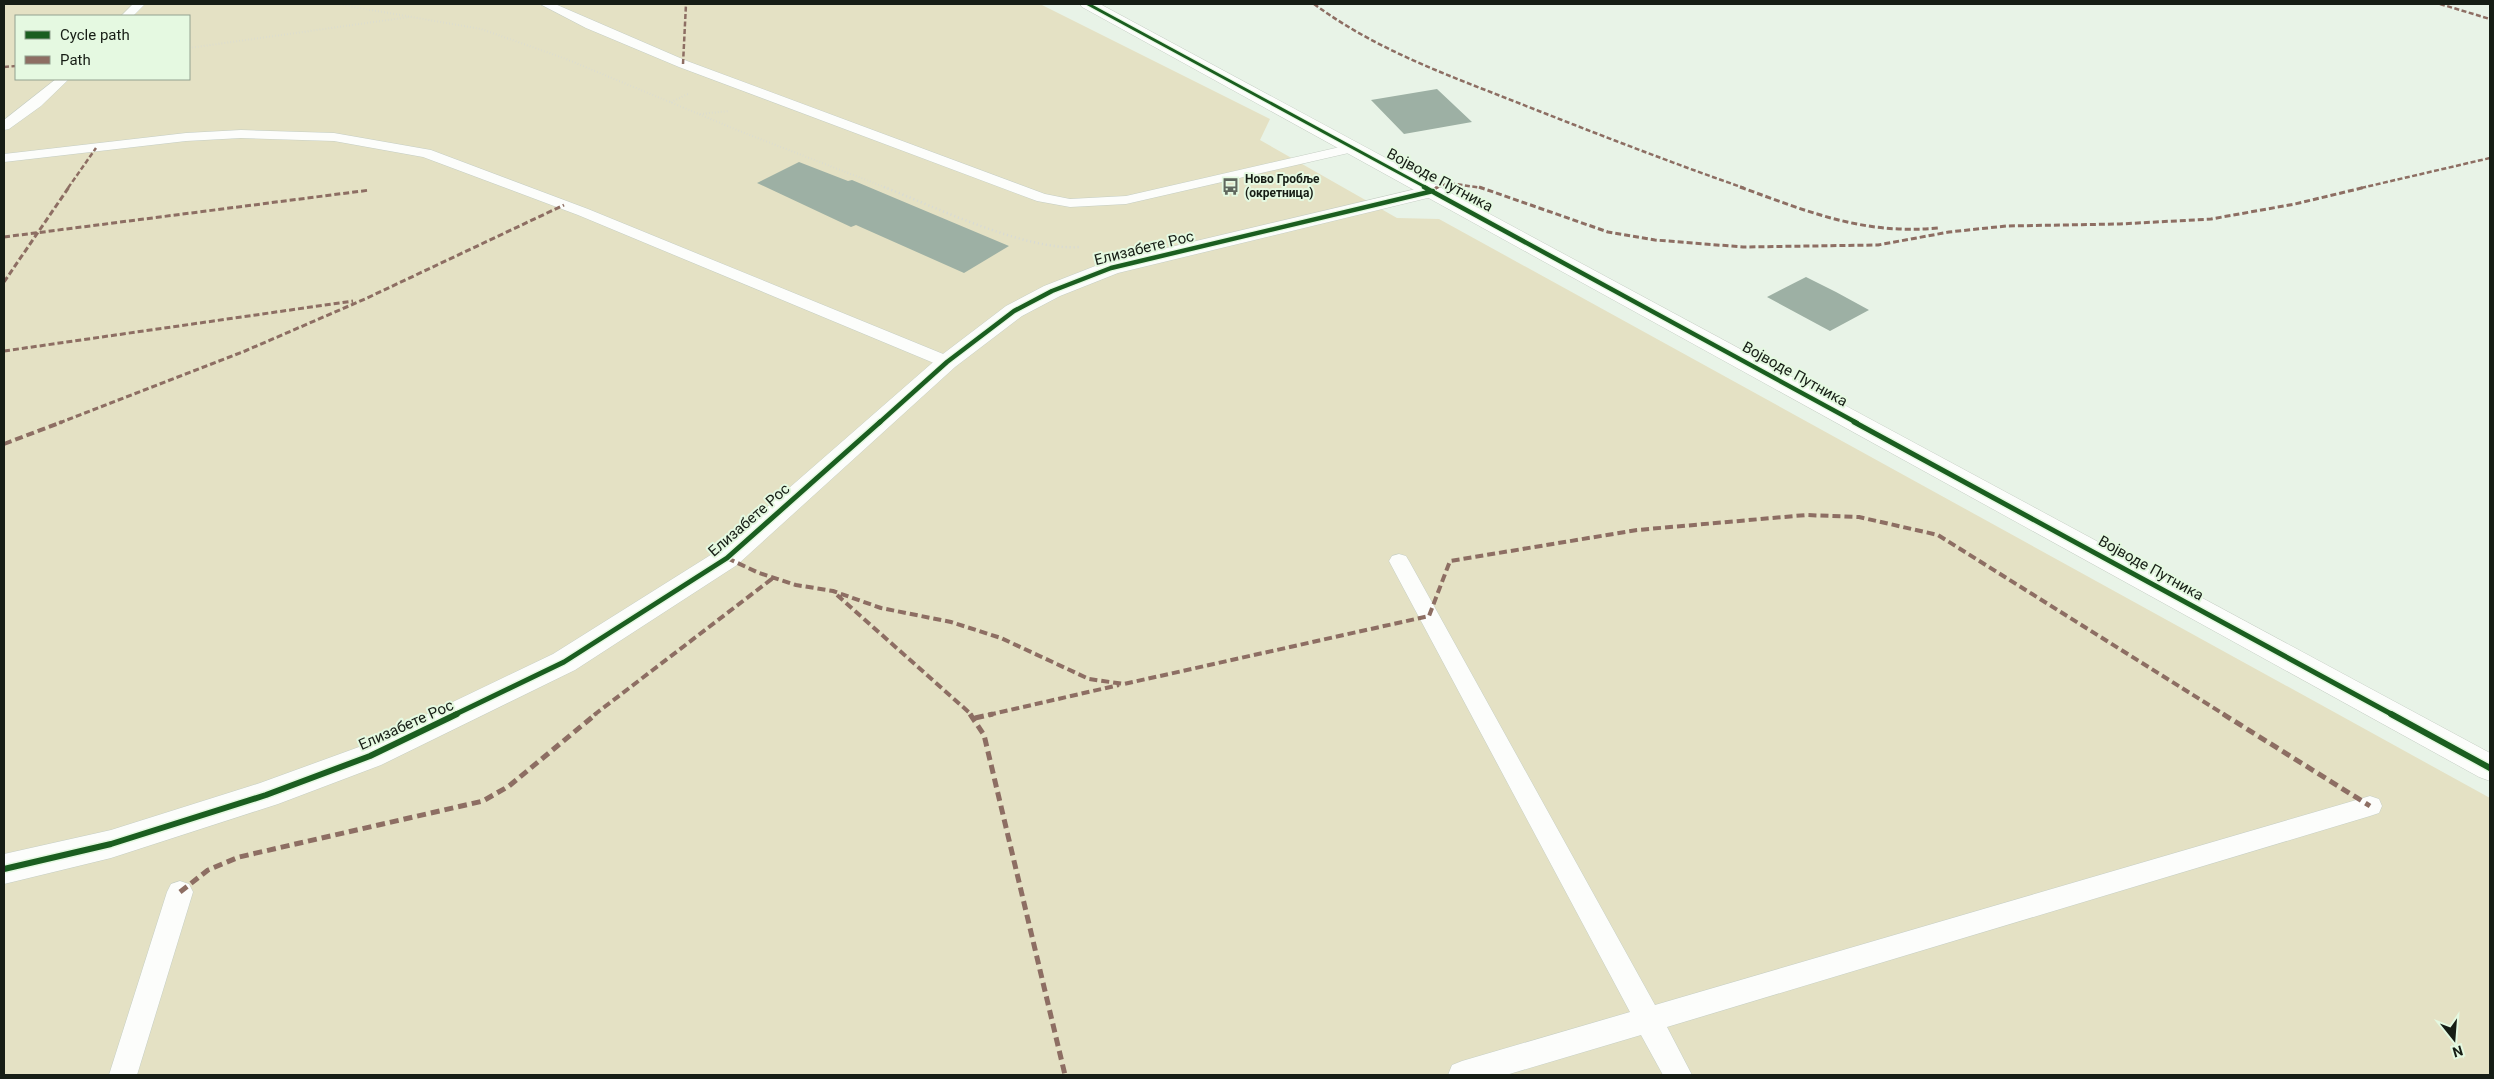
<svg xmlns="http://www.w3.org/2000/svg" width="2494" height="1079" font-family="Roboto,sans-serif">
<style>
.green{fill:#e4e1c4;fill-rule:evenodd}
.building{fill:#9db0a4}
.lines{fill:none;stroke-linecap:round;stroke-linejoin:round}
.lane-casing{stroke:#c5cec4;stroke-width:1}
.street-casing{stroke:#c5cec4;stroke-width:1}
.secondary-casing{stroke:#c5cec4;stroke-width:1}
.path-far1{stroke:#d7dad6;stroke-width:2;stroke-dasharray:0.5 2.5;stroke-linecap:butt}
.path{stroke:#d7dad6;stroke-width:2.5;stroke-dasharray:1 3;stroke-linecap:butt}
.lane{fill:#fcfdfb;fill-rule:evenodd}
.street{fill:#fcfdfb;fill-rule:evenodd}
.secondary{fill:#fcfdfb;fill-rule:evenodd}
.quiet-far3{stroke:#8d6e63;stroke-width:2.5;stroke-dasharray:5 2.5;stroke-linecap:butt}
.quiet-far2{stroke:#8d6e63;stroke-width:3;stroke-dasharray:6 3;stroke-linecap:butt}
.quiet-far1{stroke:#8d6e63;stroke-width:4;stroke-dasharray:8 4;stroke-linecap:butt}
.quiet{stroke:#8d6e63;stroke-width:5;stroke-dasharray:9 5;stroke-linecap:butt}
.cycleway-far3-casing{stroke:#e5f9e1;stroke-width:5}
.cycleway-far2-casing{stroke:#e5f9e1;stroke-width:7}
.cycleway-far1-casing{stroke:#e5f9e1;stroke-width:8}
.cycleway-casing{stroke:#e5f9e1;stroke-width:9}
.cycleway-far3{stroke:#1b5e20;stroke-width:3}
.cycleway-far2{stroke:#1b5e20;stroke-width:4.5}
.cycleway-far1{stroke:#1b5e20;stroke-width:5}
.cycleway{stroke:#1b5e20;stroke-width:6}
.labels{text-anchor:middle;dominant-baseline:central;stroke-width:4;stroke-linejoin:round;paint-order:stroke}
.far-poi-label{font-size:12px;font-weight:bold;fill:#161d15;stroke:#e5f9e1;text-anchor:start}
.street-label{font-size:15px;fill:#161d15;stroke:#e5f9e1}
</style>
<rect width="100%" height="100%" fill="#e8f3e7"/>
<path class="green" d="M 4,4 L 1040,4 L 1270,119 L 1260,140 L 1397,218 L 1439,219 L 2490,798 L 2490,1075 L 4,1075 ZM 16,16 L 189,16 L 189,79 L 16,79 Z"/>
<path class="building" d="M 1437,89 L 1472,122 L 1404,134 L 1371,100 Z
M 799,162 L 848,181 L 852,180 L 1009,246 L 964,273 L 856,225 L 851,227 L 757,183 Z
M 1806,277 L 1836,292 L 1869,310 L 1830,331 L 1767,297 Z"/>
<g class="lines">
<defs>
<path id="lane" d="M 133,4 L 145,4 L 133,16 L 121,16 Z
M 540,4 L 555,4 L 687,61 L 1045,194 L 1070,199 L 1126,196 L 1353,144 L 1360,148 L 1353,152 L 1126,204 L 1070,207 L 1037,201 L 679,67 L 586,28 Z
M 56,79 L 69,79 L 41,106 L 9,129 L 4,130 L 4,120 Z
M 241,130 L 334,133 L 431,150 L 588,209 L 953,358 L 956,362 L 953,366 L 941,366 L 578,215 L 423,157 L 334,141 L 241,138 L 186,141 L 4,162 L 4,154 L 186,133 Z
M 1399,554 L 1406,556 L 1409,561 L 1655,1005 L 2370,796 L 2379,799 L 2382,806 L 2379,813 L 2370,816 L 1667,1027 L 1692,1075 L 1663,1075 L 1641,1035 L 1506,1075 L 1448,1075 L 1452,1065 L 1462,1061 L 1630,1012 L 1389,561 L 1392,556 Z
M 180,881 L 189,884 L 193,892 L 137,1075 L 109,1075 L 167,892 L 171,884 Z"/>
<path id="street" d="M 1433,185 L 1440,187 L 1443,191 L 1440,195 L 1118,273 L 1060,296 L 1022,316 L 955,367 L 737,565 L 575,670 L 381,765 L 278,804 L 111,858 L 4,884 L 4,854 L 111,830 L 260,783 L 359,747 L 553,654 L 717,551 L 939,357 L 1006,306 L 1044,286 L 1103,263 Z"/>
<path id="secondary" d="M 1080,4 L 1100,4 L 2490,753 L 2490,781 L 2479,777 L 1082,7 Z"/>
</defs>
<use href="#lane" class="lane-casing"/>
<use href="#street" class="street-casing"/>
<use href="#secondary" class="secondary-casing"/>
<path class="path-far1" d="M 337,4 L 481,29 L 566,59 L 742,132 L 887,188
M 189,48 L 409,17
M 671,102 L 688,94
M 700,114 L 729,111"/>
<path class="path" d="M 884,187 C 935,207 1026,251 1079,247"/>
<use href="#lane" class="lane"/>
<use href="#street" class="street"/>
<use href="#secondary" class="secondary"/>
<path class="quiet-far3" d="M 1314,4 C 1378,51 1448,75 1521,104 C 1595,133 1669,162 1744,188
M 2440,4 L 2490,19
M 683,64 L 686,4
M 4,67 L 16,66
M 68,188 L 96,148
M 1436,188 L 1449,183 L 1482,188
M 2361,188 L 2490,158"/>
<path class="quiet-far2" d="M 1479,187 L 1608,232 L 1655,240 L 1743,247 L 1878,245 L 1949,232 L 2006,226 L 2120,224 L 2211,219 L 2295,204 L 2366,187
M 1740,187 C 1809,212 1863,235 1938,228
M 1433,191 L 1437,187
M 4,237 L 370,190
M 4,282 L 69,187
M 4,351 L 353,301
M 59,423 L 245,351 L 365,299 L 564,205"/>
<path class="quiet-far1" d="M 4,444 L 62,422
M 727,558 L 759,573 L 796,585 L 833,591 L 881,608 L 951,622 L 1001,638 L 1089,679 L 1124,684 L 1429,616 L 1450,561 L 1637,530 L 1806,515 L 1859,517 L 1938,535 L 2225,715
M 837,595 L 972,715
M 594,715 L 773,578
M 988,715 L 1119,685"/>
<path class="quiet" d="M 970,714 L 984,735 L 1065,1075
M 2223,714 L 2370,806
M 975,718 L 993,714
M 180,892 L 208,870 L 239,857 L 483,801 L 509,786 L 596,714"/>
<defs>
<path id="cycleway-far3" d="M 1088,4 L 1427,188"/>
<path id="cycleway-far2" d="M 1424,187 L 1857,423
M 879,423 L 947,362 L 1014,311 L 1052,291 L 1111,268 L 1433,191"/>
<path id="cycleway-far1" d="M 1854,422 L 2393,715
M 454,715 L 564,662 L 727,558 L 880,422"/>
<path id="cycleway" d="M 2391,714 L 2490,768
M 4,869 L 111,844 L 266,795 L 370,756 L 457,714"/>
</defs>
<use href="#cycleway-far3" class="cycleway-far3-casing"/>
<use href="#cycleway-far2" class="cycleway-far2-casing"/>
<use href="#cycleway-far1" class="cycleway-far1-casing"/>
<use href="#cycleway" class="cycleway-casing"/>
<use href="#cycleway-far3" class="cycleway-far3"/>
<use href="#cycleway-far2" class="cycleway-far2"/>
<use href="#cycleway-far1" class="cycleway-far1"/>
<use href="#cycleway" class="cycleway"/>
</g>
<defs>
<symbol id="bus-bare" viewBox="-9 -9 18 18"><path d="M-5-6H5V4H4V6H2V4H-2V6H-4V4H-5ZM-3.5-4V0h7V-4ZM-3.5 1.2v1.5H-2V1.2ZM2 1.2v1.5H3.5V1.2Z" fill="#60685e" stroke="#e5f9e1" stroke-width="2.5" paint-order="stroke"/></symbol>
</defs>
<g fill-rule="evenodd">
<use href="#bus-bare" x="1218" y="174" width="25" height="25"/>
</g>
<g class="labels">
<g class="far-poi-label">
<text x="1245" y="179">Ново Гробље<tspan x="1245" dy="14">(окретница)</tspan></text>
</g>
<g class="street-label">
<text transform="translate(1440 180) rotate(28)">Војводе Путника</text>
<text transform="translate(1144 248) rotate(-14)">Елизабете Рос</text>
<text transform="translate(1795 374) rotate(29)">Војводе Путника</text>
<text transform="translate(749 520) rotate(-41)">Елизабете Рос</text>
<text transform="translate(2151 568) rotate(29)">Војводе Путника</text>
<text transform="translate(406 725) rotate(-24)">Елизабете Рос</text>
</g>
</g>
<rect width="2494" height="1079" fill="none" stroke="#161d15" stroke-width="10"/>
<rect x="15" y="15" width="175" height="65" fill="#e5f9e1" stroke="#92a18f"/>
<rect x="25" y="31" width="25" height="8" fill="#1b5e20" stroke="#92a18f"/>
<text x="60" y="40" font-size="15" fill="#161d15">Cycle path</text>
<rect x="25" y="56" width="25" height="8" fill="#8d6e63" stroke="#92a18f"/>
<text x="60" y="65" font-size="15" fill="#161d15">Path</text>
<g transform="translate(2454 1039) rotate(163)" stroke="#e5f9e1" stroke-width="4" paint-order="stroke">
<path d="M0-4L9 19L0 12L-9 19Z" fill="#161d15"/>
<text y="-8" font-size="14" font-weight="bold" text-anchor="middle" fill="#161d15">N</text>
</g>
</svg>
